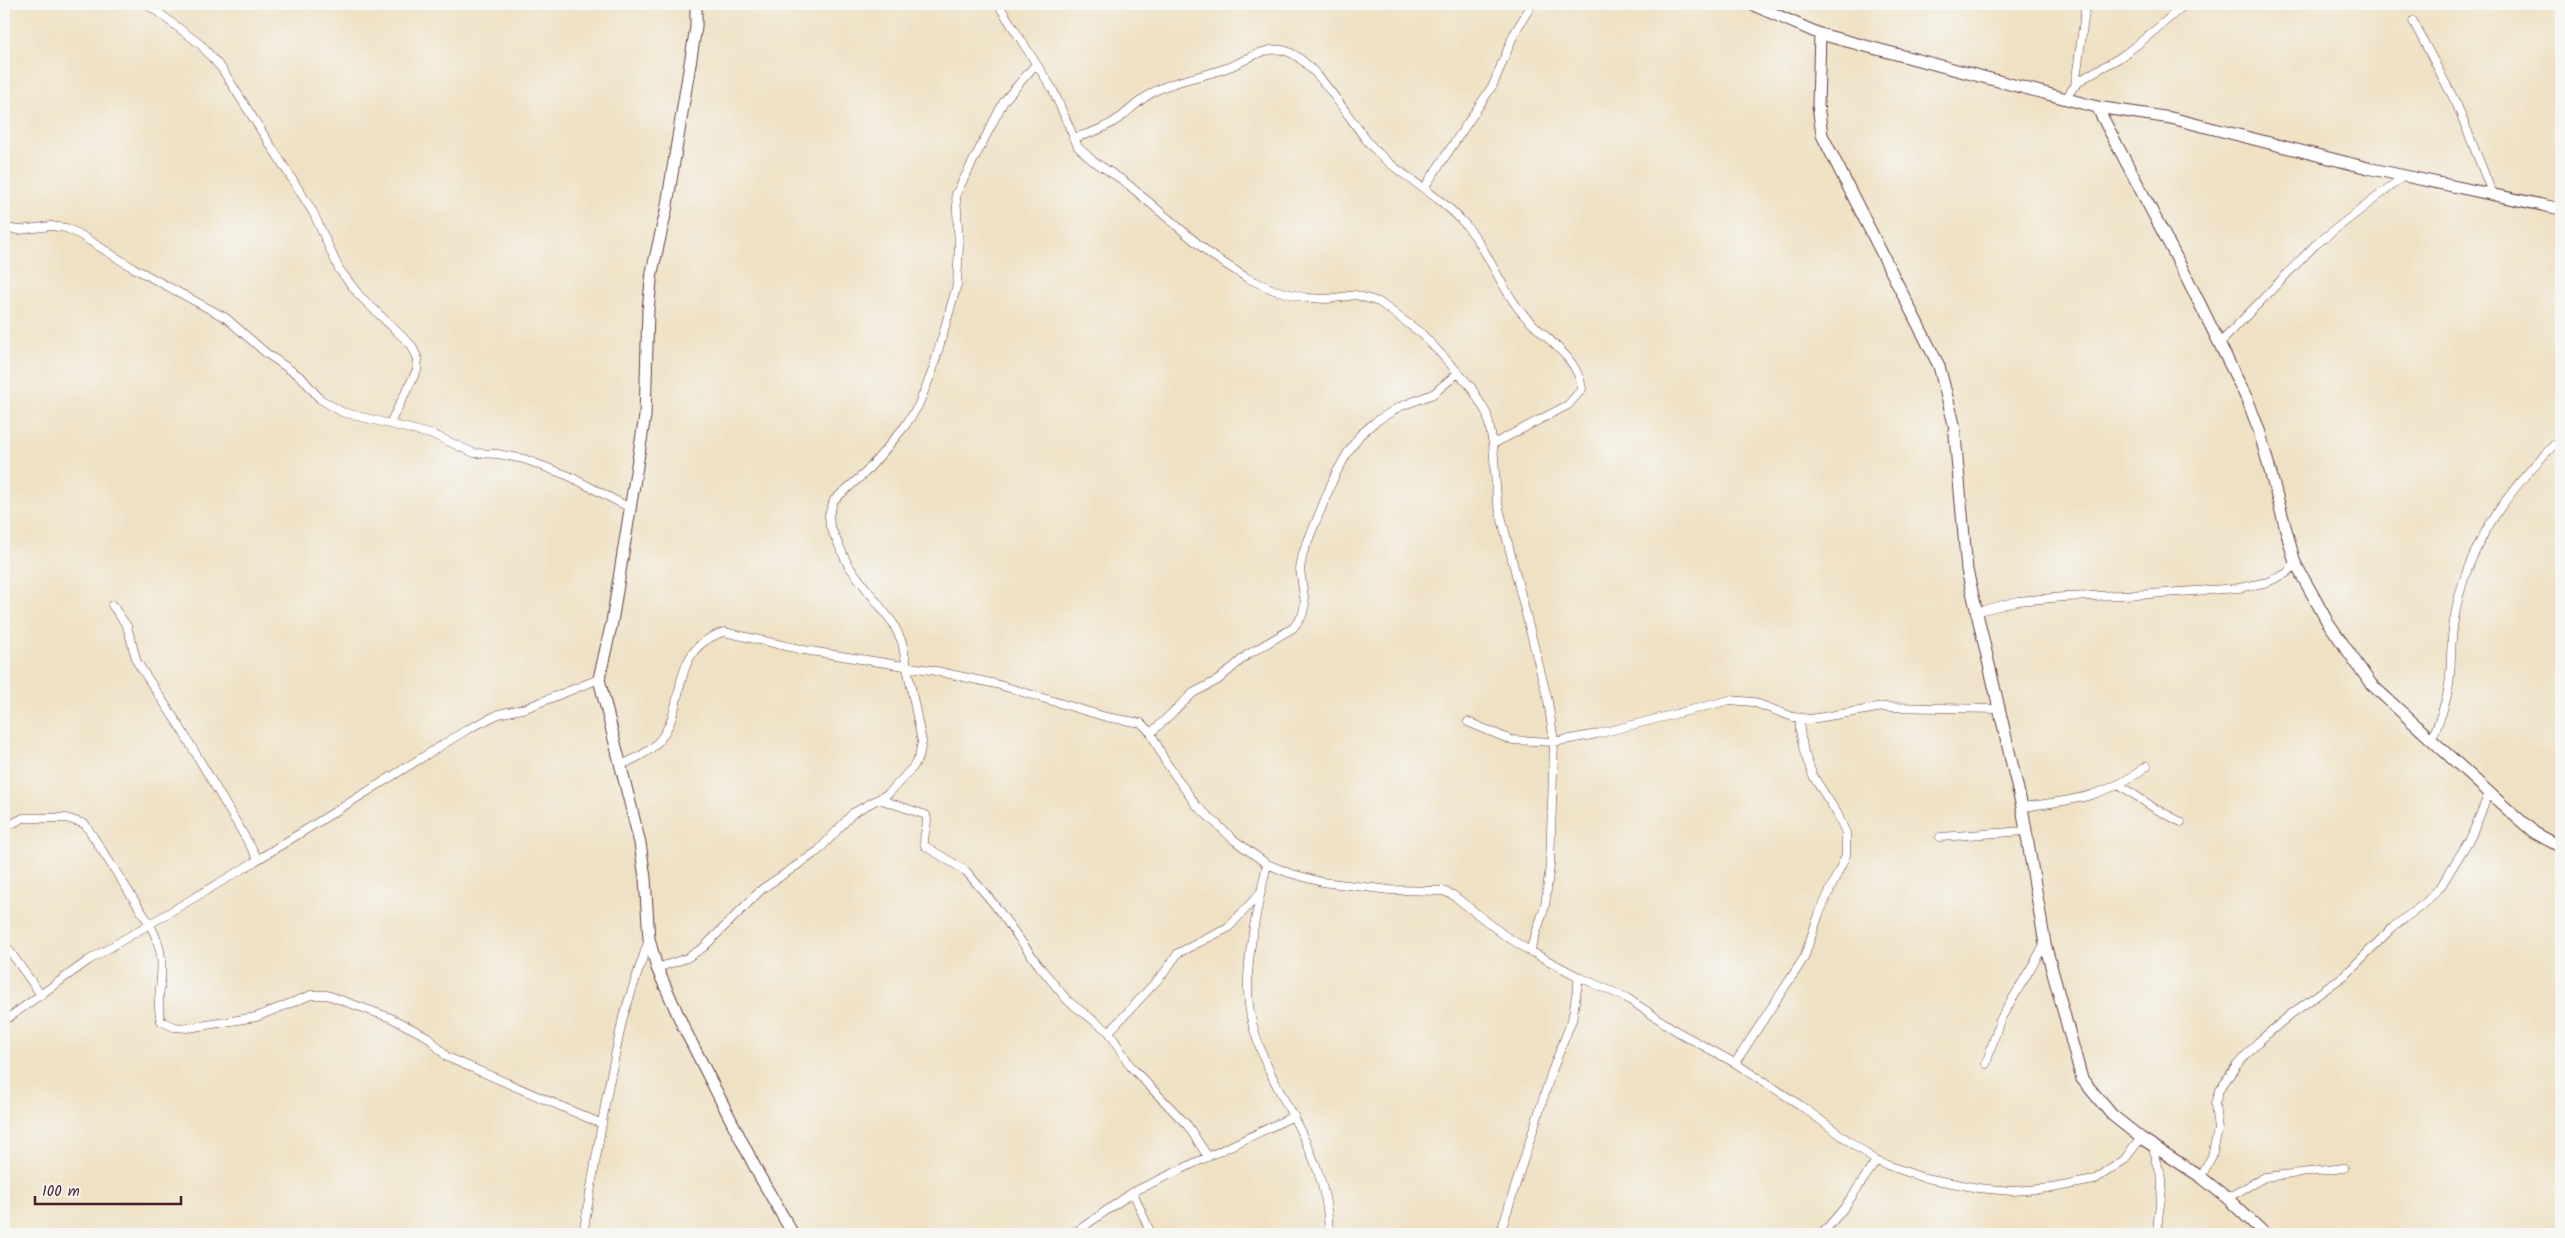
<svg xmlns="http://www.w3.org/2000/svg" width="2565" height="1238" font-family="Kalam,sans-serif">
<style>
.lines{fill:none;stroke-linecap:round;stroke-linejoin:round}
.street-casing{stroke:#633c42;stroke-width:9}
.secondary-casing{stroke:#633c42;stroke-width:13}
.street{stroke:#fff;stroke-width:8}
.secondary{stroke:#fff;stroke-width:11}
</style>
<rect width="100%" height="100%" fill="#f6f6f2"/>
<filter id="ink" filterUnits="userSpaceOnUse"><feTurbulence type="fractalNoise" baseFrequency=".02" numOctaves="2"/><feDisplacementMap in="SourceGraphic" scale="10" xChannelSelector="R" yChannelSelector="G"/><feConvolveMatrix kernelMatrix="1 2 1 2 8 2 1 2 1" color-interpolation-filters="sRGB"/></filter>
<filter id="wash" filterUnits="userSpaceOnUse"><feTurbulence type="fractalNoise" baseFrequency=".0096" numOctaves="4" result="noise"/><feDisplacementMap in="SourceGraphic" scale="20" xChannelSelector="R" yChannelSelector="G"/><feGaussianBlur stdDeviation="1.12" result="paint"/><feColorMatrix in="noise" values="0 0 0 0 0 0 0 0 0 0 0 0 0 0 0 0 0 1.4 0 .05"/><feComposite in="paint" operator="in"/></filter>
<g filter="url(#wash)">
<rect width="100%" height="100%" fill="#efe1c3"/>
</g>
<g filter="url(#ink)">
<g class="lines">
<defs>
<path id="street" d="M 147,4 L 200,44 L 222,69 L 313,212 L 339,269 L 359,295 L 412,346 L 418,359 L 417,370 L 390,423
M 998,4 L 1053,90 L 1078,147 L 1093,161 L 1124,181 L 1210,254 L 1247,278 L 1274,290 L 1307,298 L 1327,299 L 1356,295 L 1379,302 L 1422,334 L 1441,354 L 1471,387 L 1487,414 L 1493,444 L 1497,500 L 1548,701 L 1554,742 L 1550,865 L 1545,906 L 1530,951
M 2413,21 L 2457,105 L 2493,195
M 2075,86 L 2086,4
M 2067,98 C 2075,77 2105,68 2122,56 C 2144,40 2165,22 2185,4
M 1073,138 C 1090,134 1106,128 1121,117 C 1133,107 1143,97 1157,90 C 1180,78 1205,77 1229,67 C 1246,61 1262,47 1282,50 C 1311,54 1349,119 1368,142 C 1395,174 1435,191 1463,222 C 1487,247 1497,281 1518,308 C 1538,335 1578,354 1582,389 L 1568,405 L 1493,444
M 1424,188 L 1493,85 L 1514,34 L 1532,4
M 4,228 L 19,230 L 51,226 L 66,228 L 79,234 L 130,266 L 226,318 L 266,353 L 302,378 L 320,399 L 342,412 L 434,435 L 474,453 L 498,454 L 524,459 L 569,476 L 630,508
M 2220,343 L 2315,245 L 2404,176
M 112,605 L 127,626 L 137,662 L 180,727 L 258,859
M 1975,612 L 2018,601 L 2064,597 L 2150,594 L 2239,588 L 2268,582 L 2287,573 L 2295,563
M 1468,722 L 1511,740 L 1554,742 L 1597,734 L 1730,700 L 1753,702 L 1793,717 L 1811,719 L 1883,707 L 1998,709
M 1151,733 L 1193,693 L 1218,680 L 1247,655 L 1293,628 L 1302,616 L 1305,604 L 1300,569 L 1303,553 L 1335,475 L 1348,452 L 1360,435 L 1375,422 L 1399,407 L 1433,394 L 1458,373
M 2432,739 C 2439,721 2446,705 2449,685 C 2452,664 2450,642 2454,621 C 2465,547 2508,489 2561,438
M 621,765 C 637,758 652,751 662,737 C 688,700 669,649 724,632 L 804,650 L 936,671 L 996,684 L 1106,717 L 1141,723 L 1151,733 L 1165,761 L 1196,805 L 1234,840 L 1267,864 L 1289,873 L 1322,882 L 1390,890 L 1443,891 L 1453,895 L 1504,935 L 1530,951 L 1579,977 L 1627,998 L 1678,1032 L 1735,1063 L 1800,1105 L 1876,1161 L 1921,1177 L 1978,1188 L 2012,1191 L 2052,1188 L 2094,1180 L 2124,1160 L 2141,1138
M 2120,785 L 2154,808 L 2181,822
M 879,799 L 926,815 C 930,826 921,836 925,846 L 966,871 L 994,904 L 1040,967 L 1068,1001 L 1109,1032 L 1131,1067 L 1188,1126 L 1208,1157
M 2022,807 C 2070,801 2108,797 2147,766
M 4,828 L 23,818 L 66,818 L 85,824 L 149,923 C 155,934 160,945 161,957 C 164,978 155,1000 161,1021 L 174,1027 L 188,1028 L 256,1017 L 311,995 L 327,995 L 391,1018 L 428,1037 L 447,1057 L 602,1124
M 1940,837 L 2026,831
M 1267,864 C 1257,911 1240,974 1252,1022 C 1271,1100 1328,1147 1329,1234
M 4,943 L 41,995
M 657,968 L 687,958 L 704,947 L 762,889 L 818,851 L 853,813 L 889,793 L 913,767 L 919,757 L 922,742 L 902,642 L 893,623 L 848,565 L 830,526 L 829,515 L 834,500 L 865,473 L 885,450 L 905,426 L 918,406 L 932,372 L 957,285 L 959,245 L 956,194 L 1004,101 L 1036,64
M 4,1021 L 89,960 L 241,870 L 468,729 L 499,714 L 526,708 L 599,679
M 1109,1032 L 1164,973 L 1178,953 L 1228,928 L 1261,892
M 1735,1063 L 1804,958 L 1819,914 L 1846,855 L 1846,833 L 1837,813 L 1813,776 L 1804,752 L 1800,731 L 1800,718
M 1986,1064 L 2000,1020 L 2045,944
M 2154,1147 C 2153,1164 2161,1168 2162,1180 C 2163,1199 2156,1215 2158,1234
M 2201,1177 L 2212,1156 L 2218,1130 L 2215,1104 L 2219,1090 L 2237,1065 L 2258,1042 L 2291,1014 L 2345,975 L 2393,927 L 2425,903 L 2441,886 L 2471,837 L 2489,793
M 1133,1192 L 1151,1234
M 2227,1198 L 2265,1177 L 2344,1168
M 583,1234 L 607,1094 L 623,1017 L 649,939
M 1073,1234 L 1133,1192 L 1294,1116
M 1500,1234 L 1552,1071 L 1572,1020 L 1579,977
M 1822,1234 L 1844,1208 L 1876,1161"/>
<path id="secondary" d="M 696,4 L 696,27 L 666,211 L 652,272 L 648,310 L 645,416 L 612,622 L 599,679 L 640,843 L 645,878 L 649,939 L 657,968 L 683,1026 L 759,1175 L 793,1234
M 1751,4 L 1820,34 L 2097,107 L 2171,118 L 2372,169 L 2561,209
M 1820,34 L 1818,105 L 1822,135 L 1939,366 L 1954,424 L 1967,570 L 2022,807 L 2045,944 L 2082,1079 L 2112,1115 L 2141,1138 L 2201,1177 L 2227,1198 L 2265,1234
M 2097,107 L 2185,274 L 2248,401 L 2259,430 L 2295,563 L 2327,621 L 2371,684 L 2507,809 L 2535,833 L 2561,847"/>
</defs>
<use href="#street" class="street-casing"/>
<use href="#secondary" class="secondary-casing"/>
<use href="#street" class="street"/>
<use href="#secondary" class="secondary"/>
</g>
</g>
<rect width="2565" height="1238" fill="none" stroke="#f6f6f2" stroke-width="20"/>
<path d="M35 1196v8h146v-8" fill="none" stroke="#4a1f2b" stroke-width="2.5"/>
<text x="42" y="1196" font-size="15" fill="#4a1f2b" stroke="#f6f6f2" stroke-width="4" paint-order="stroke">100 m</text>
</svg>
